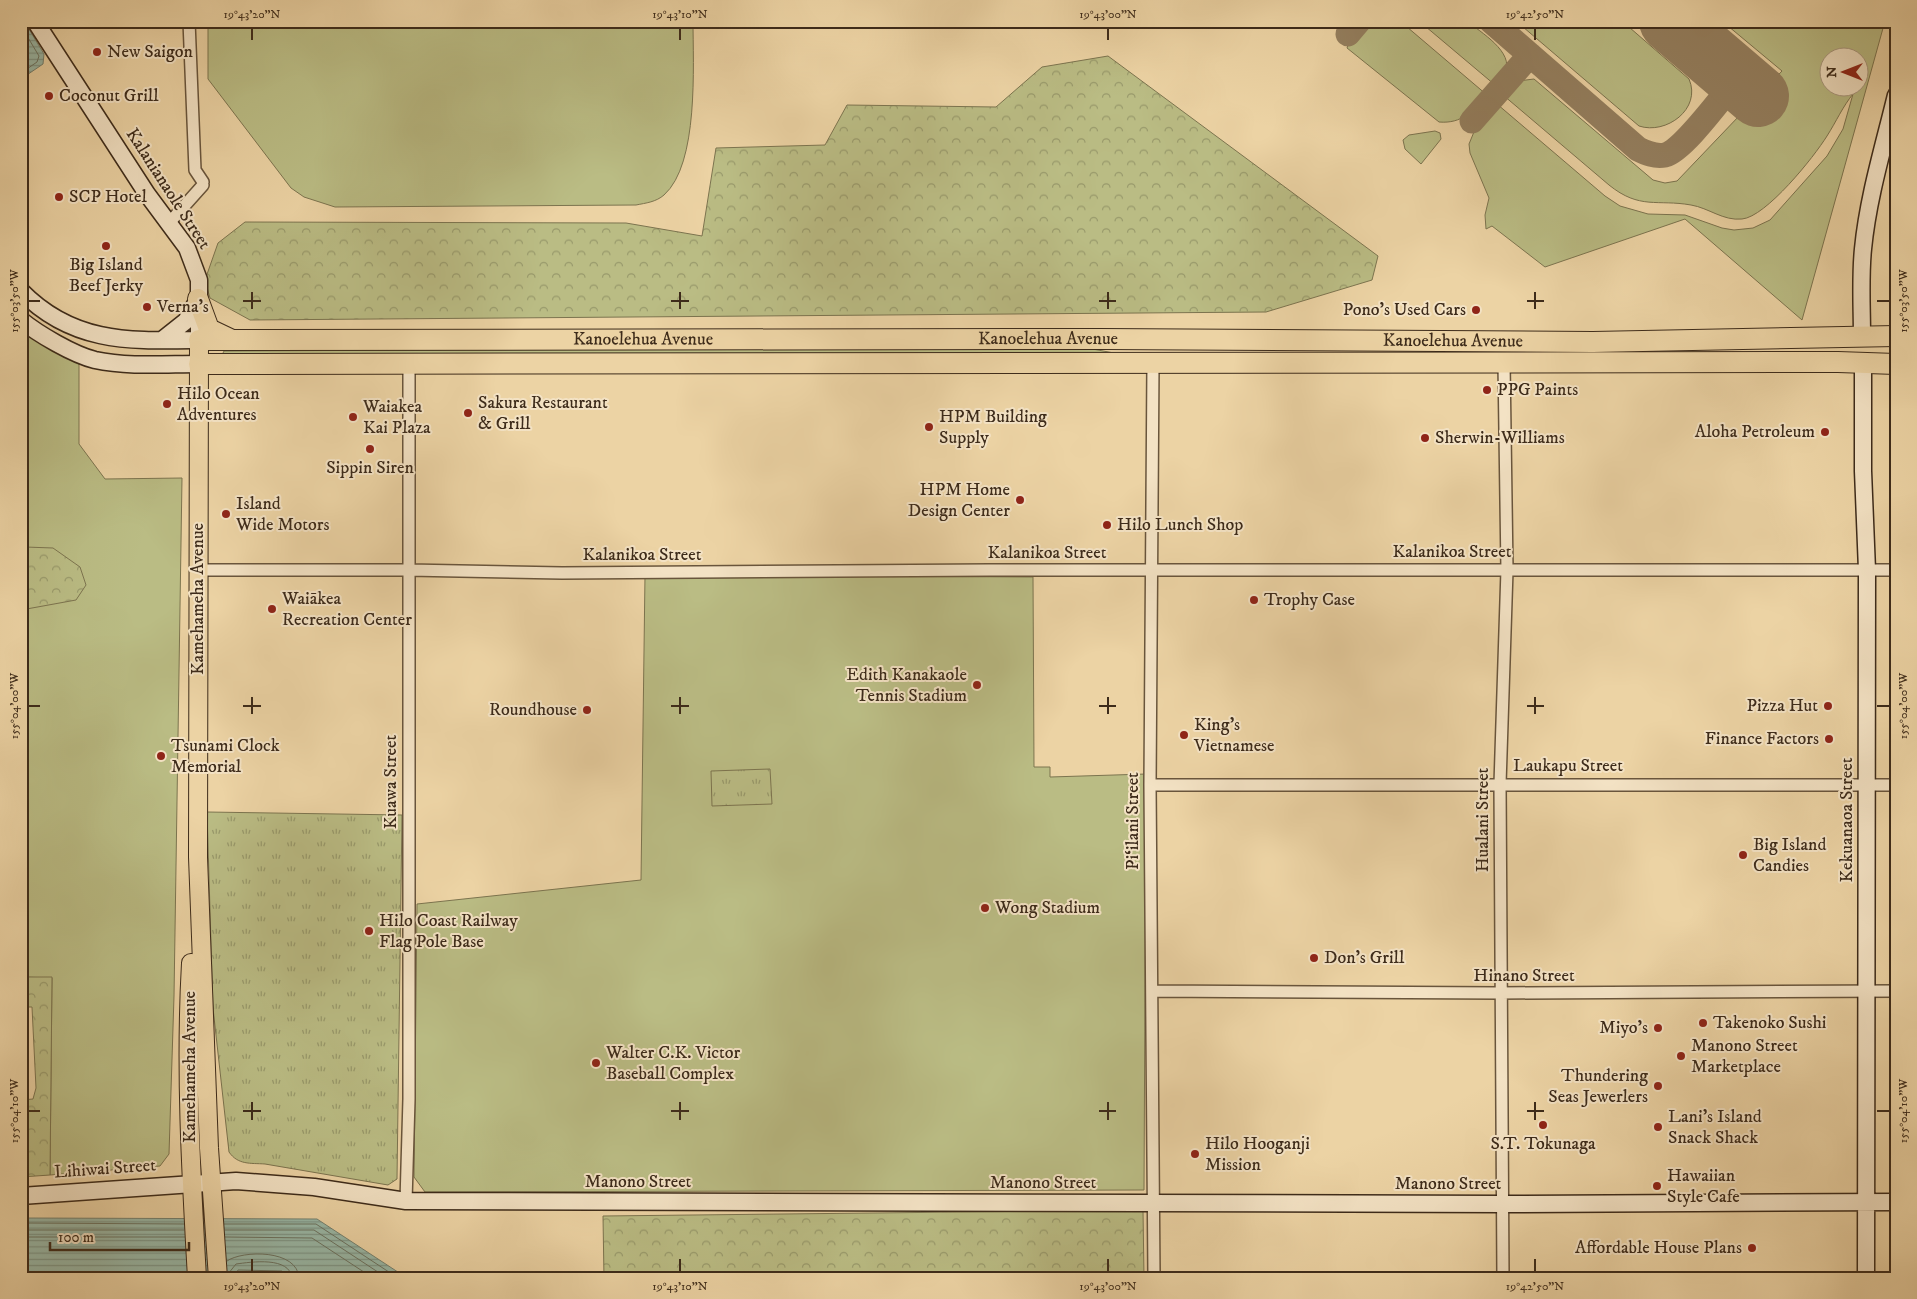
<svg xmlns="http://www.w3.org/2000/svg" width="1917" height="1299" font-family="'IM FELL DW Pica',serif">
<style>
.grass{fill:#babc84;stroke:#7c744f;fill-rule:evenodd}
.forest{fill:url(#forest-crowns);stroke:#7c744f}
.park{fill:url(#park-tufts);stroke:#7c744f}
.water{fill:url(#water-rules);stroke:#74806f}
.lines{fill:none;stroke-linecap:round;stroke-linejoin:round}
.shore{stroke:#6b7260;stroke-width:1}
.taxiway{stroke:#947f5f;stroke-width:25}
.runway{stroke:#947f5f;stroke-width:62}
.street-casing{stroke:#69553c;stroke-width:14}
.secondary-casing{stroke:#3d2b1a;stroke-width:19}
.primary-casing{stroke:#3d2b1a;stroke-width:20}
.highway-casing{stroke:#3d2b1a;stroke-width:22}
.street{stroke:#f3e2c4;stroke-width:11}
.secondary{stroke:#f3e2c4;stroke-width:16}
.primary{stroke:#ecd3a4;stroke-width:18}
.highway{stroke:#ecd3a4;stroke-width:20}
.ticks{fill:none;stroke:#3d2b1a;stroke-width:2}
.poi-dot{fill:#8f2418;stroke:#f3e2c4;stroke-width:2}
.labels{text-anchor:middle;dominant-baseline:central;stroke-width:4;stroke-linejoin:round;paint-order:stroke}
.poi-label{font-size:18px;fill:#3d2b1a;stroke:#f3e2c4;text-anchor:start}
.street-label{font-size:18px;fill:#3d2b1a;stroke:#f3e2c4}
.neatline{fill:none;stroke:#3d2b1a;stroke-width:2}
.ticks-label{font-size:12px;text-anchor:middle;fill:#3d2b1a}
</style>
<defs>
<pattern id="forest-crowns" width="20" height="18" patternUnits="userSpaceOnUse" patternTransform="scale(1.25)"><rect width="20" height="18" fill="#babc84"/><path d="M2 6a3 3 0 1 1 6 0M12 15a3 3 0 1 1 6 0" fill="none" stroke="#98996b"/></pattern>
<pattern id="park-tufts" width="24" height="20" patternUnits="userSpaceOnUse" patternTransform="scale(1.25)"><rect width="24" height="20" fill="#babc84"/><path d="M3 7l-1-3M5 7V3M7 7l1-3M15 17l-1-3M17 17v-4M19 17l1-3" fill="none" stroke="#98996b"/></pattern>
<pattern id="water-rules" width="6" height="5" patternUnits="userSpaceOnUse" patternTransform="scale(1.25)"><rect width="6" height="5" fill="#99b8a7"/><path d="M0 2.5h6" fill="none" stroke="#7e9687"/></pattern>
</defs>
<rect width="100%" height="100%" fill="#ecd3a4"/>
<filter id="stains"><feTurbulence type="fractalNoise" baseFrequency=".004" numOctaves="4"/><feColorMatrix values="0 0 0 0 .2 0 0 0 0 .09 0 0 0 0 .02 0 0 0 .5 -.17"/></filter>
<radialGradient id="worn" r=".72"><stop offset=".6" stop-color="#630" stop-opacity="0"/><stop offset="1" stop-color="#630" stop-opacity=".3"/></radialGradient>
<path class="grass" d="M 208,21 L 693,21 C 693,65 699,164 664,195 C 656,202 646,203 636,205 L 335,207 L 304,197 L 291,188 L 208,79 Z
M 1371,21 L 1400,21 L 1487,95 C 1473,111 1462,124 1439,122 L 1347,48 L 1349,42 Z
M 1419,21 L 1467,21 C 1480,32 1515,52 1505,73 C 1503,77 1498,82 1495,85 Z
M 1516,21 L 1622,21 L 1689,79 C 1702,109 1666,135 1639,126 Z
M 1722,21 L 1885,21 L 1802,320 L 1685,219 L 1545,267 L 1492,226 L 1486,229 L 1485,215 L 1489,198 L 1470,153 L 1469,144 L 1476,127 L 1497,104 L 1605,196 L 1620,206 L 1648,214 L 1685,215 L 1722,228 L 1734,230 L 1753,228 L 1770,220 L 1827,156 L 1843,129 L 1853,94 C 1843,106 1836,122 1827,136 C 1814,157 1766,217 1742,219 C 1723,221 1709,208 1691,205 C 1657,199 1640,210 1609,185 L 1503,95 L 1518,81 L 1534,79 L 1653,180 L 1665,183 L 1677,181 L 1782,71 ZM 1830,58 L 1860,58 L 1860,88 L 1830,88 Z
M 1435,131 L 1440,133 L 1441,139 L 1421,164 L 1405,149 L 1403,140 L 1409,135 Z
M 21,327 L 79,362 L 79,444 L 105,479 L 182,478 L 174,996 L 169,1154 L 160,1166 L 50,1175 L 52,978 L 21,977 Z
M 1027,347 L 1087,348 L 1114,353 L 222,355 L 224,351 Z
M 645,575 L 1033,577 L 1034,767 L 1050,767 L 1050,777 L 1146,774 L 1144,1190 L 425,1192 L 414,1177 L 417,904 L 641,880 Z"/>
<path class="forest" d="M 1108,56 L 1378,256 L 1372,280 L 1266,312 L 250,320 L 210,298 L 205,280 L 218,243 L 245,222 L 626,223 L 702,236 L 716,148 L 825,145 L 847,105 L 996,107 L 1042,67 Z
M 25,547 L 53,548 L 80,567 L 86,585 L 76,600 L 21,610 L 21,549 Z
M 21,977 L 52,977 L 50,1175 L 21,1177 L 21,1100 L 33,1099 L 36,1088 L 32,1007 L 21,1007 Z
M 1143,1210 L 1144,1278 L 604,1278 L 603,1216 Z"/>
<path class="park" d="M 770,769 L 772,804 L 712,806 L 711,771 Z
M 207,812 L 402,815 L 397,1179 L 388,1185 L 265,1164 C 250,1163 238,1165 229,1152 L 213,1008 Z"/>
<path class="water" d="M 21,21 L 24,21 L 44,54 L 43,64 L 21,79 Z
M 23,1218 L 317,1219 L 407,1278 L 294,1278 L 269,1274 L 186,1278 L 21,1278 Z"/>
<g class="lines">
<path class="shore" d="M 21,26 L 39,56 L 37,62 L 21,73
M 21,1223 L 184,1224
M 224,1224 L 316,1224 L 398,1278
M 21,1230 L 184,1230
M 225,1230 L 314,1230 L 387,1278
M 21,1237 L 185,1237
M 225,1237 L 312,1238 L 373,1278
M 227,1261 C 242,1250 298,1249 299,1278
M 228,1274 L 236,1264 C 251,1262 290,1256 292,1278
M 234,1278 L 238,1270 L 282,1271 L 285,1278"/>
<path class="taxiway" d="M 1491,21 L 1638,149 C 1646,153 1655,157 1665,155 C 1684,150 1723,95 1738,78
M 1348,34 L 1359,21
M 1472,121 L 1530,55"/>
<path class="runway" d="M 1670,21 L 1758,96"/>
<defs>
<path id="street" d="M 189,21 L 195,170 L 203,182
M 169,223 L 203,185
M 1153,363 L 1150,785 L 1154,1278
M 198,570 L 409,570 L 562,573 L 989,570 L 1896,570
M 1150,785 L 1896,785
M 1152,991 L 1500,993 L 1896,991
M 406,1201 L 409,1099 L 409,362
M 1503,1278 L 1500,784 L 1507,570 L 1504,363"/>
<path id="secondary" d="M 21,291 C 73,344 130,341 199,340 L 199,280 L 187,248 L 147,194 L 35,21
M 21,320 C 38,334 74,355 95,360 C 128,367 165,364 199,364
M 1862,337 C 1862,308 1860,278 1863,249 C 1868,197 1884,145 1896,95
M 162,340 L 186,321 L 197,301
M 1863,363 L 1863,471 L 1867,570 L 1866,1278
M 21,1196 L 236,1181 L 314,1187 L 406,1201 L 1504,1204 L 1896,1202"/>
<path id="primary" d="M 199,340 L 198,857 L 209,1148 L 218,1278
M 191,963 C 185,1068 191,1172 197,1278"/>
<g id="highway">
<path d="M 198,299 L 209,329 L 230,339"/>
<path id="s1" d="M 199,340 L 1101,339 L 1593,342 L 1896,336"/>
<path d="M 199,364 L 1838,362 L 1896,364"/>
</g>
</defs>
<use href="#street" class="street-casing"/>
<use href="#secondary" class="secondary-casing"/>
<use href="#primary" class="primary-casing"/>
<use href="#highway" class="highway-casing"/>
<use href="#street" class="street"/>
<use href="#secondary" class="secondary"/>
<use href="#primary" class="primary"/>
<use href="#highway" class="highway"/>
</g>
<path class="ticks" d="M 252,28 L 252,40M 680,28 L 680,40M 1108,28 L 1108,40M 1535,28 L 1535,40M 252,292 L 252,309M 680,292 L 680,309M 1108,292 L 1108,309M 1535,292 L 1535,309M 28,301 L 40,301M 243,301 L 261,301M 671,301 L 689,301M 1099,301 L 1116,301M 1527,301 L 1544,301M 1877,301 L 1890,301M 252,697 L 252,714M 680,697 L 680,714M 1108,697 L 1108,714M 1535,697 L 1535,714M 28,706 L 40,706M 243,706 L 261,706M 671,706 L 689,706M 1099,706 L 1116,706M 1527,706 L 1544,706M 1877,706 L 1890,706M 252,1102 L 252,1120M 680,1102 L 680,1120M 1108,1102 L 1108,1120M 1535,1102 L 1535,1120M 28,1111 L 40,1111M 243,1111 L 261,1111M 671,1111 L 689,1111M 1099,1111 L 1116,1111M 1527,1111 L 1544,1111M 1877,1111 L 1890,1111M 252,1259 L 252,1272M 680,1259 L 680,1272M 1108,1259 L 1108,1272M 1535,1259 L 1535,1272"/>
<g class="poi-dot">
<circle cx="97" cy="52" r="5"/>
<circle cx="49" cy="96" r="5"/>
<circle cx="59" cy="197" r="5"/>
<circle cx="106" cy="246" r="5"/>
<circle cx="147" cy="307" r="5"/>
<circle cx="1476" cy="310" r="5"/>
<circle cx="1487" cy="390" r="5"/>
<circle cx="167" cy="404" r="5"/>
<circle cx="468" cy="413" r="5"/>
<circle cx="353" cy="417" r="5"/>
<circle cx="929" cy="427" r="5"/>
<circle cx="1825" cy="432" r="5"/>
<circle cx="1425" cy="438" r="5"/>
<circle cx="370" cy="449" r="5"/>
<circle cx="1020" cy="500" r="5"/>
<circle cx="226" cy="514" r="5"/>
<circle cx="1107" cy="525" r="5"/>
<circle cx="1254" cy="600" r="5"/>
<circle cx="272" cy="609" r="5"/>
<circle cx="977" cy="685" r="5"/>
<circle cx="1828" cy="706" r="5"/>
<circle cx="587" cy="710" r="5"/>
<circle cx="1184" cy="735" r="5"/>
<circle cx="1829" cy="739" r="5"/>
<circle cx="161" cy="756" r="5"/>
<circle cx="1743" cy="855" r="5"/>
<circle cx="985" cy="908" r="5"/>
<circle cx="369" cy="931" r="5"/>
<circle cx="1314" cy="958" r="5"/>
<circle cx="1703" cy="1023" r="5"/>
<circle cx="1658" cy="1028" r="5"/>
<circle cx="1681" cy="1056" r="5"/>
<circle cx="596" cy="1063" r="5"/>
<circle cx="1658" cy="1086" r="5"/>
<circle cx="1543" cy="1125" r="5"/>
<circle cx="1658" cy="1127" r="5"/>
<circle cx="1195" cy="1154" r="5"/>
<circle cx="1657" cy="1186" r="5"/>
<circle cx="1752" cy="1248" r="5"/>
</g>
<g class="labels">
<g class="poi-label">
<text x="107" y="52">New Saigon</text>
<text x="59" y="96">Coconut Grill</text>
<text x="69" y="197">SCP Hotel</text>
<text x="106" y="265" text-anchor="middle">Big Island<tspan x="106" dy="21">Beef Jerky</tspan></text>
<text x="157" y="307">Verna's</text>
<text x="1466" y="310" text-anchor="end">Pono’s Used Cars</text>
<text x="1497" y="390">PPG Paints</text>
<text x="177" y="394">Hilo Ocean<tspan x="177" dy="21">Adventures</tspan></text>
<text x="478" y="403">Sakura Restaurant<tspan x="478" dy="21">&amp; Grill</tspan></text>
<text x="363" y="407">Waiakea<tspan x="363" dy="21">Kai Plaza</tspan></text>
<text x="939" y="417">HPM Building<tspan x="939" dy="21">Supply</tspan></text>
<text x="1815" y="432" text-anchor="end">Aloha Petroleum</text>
<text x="1435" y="438">Sherwin-Williams</text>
<text x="370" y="468" text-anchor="middle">Sippin Siren</text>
<text x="1010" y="490" text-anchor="end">HPM Home<tspan x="1010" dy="21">Design Center</tspan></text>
<text x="236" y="504">Island<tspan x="236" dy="21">Wide Motors</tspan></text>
<text x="1117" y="525">Hilo Lunch Shop</text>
<text x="282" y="599">Waiākea<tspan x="282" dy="21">Recreation Center</tspan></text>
<text x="1264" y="600">Trophy Case</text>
<text x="967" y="675" text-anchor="end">Edith Kanakaole<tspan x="967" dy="21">Tennis Stadium</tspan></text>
<text x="1818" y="706" text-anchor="end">Pizza Hut</text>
<text x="577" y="710" text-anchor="end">Roundhouse</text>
<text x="1194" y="725">King’s<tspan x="1194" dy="21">Vietnamese</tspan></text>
<text x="1819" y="739" text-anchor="end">Finance Factors</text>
<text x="171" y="746">Tsunami Clock<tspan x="171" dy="21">Memorial</tspan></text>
<text x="1753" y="845">Big Island<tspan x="1753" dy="21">Candies</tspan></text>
<text x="995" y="908">Wong Stadium</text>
<text x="379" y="921">Hilo Coast Railway<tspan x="379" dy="21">Flag Pole Base</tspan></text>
<text x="1324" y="958">Don’s Grill</text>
<text x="1713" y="1023">Takenoko Sushi</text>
<text x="1648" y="1028" text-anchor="end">Miyo’s</text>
<text x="1691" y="1046">Manono Street<tspan x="1691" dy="21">Marketplace</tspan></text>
<text x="606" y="1053">Walter C.K. Victor<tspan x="606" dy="21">Baseball Complex</tspan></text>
<text x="1648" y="1076" text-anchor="end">Thundering<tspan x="1648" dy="21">Seas Jewerlers</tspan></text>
<text x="1668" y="1117">Lani’s Island<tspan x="1668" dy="21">Snack Shack</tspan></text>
<text x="1205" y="1144">Hilo Hooganji<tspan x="1205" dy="21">Mission</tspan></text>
<text x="1543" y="1144" text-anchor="middle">S.T. Tokunaga</text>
<text x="1667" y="1176">Hawaiian<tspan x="1667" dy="21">Style Cafe</tspan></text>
<text x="1742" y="1248" text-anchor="end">Affordable House Plans</text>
</g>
<g class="street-label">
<text transform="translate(168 189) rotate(57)">Kalanianaole Street</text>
<text stroke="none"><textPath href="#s1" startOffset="444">Kanoelehua Avenue</textPath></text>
<text stroke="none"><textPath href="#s1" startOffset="849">Kanoelehua Avenue</textPath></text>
<text stroke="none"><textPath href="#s1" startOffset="1254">Kanoelehua Avenue</textPath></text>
<text x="1452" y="552">Kalanikoa Street</text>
<text x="1047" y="553">Kalanikoa Street</text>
<text x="642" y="555">Kalanikoa Street</text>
<text transform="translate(198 599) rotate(-90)">Kamehameha Avenue</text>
<text x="1568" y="766">Laukapu Street</text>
<text transform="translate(391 782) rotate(-90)">Kuawa Street</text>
<text transform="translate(1483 820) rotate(-90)">Hualani Street</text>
<text transform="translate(1847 820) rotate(-90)">Kekuanaoa Street</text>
<text transform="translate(1133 821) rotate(-90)">Pi‘ilani Street</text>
<text x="1524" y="976">Hinano Street</text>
<text transform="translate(190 1067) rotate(-90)">Kamehameha Avenue</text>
<text transform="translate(105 1169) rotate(-4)">Lihiwai Street</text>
<text x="638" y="1182">Manono Street</text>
<text x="1043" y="1183">Manono Street</text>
<text x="1448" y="1184">Manono Street</text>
</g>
</g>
<rect width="1917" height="1299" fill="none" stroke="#ecd3a4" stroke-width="55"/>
<g transform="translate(1844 72) rotate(270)"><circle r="24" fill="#f3e2c4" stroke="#aa9980"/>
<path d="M0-4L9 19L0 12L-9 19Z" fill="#8f2418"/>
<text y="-8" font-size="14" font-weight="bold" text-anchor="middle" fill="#3d2b1a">N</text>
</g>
<path d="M50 1242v8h139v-8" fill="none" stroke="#3d2b1a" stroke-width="2.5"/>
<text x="58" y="1242" font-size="15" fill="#3d2b1a" stroke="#f3e2c4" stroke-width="4" paint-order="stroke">100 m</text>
<rect x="28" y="28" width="1862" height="1244" class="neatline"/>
<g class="ticks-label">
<text x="252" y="18">19°43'20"N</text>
<text x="680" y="18">19°43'10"N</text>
<text x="1108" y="18">19°43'00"N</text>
<text x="1535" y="18">19°42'50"N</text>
<text transform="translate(1903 301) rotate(-90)" y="4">155°03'50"W</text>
<text transform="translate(14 301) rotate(-90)" y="4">155°03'50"W</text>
<text transform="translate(1903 706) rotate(-90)" y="4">155°04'00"W</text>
<text transform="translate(14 706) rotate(-90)" y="4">155°04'00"W</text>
<text transform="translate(1903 1111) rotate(-90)" y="4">155°04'10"W</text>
<text transform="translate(14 1111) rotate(-90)" y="4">155°04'10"W</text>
<text x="252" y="1290">19°43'20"N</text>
<text x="680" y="1290">19°43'10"N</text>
<text x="1108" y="1290">19°43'00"N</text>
<text x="1535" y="1290">19°42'50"N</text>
</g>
<rect width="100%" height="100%" filter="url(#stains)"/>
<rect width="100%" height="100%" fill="url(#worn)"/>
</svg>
